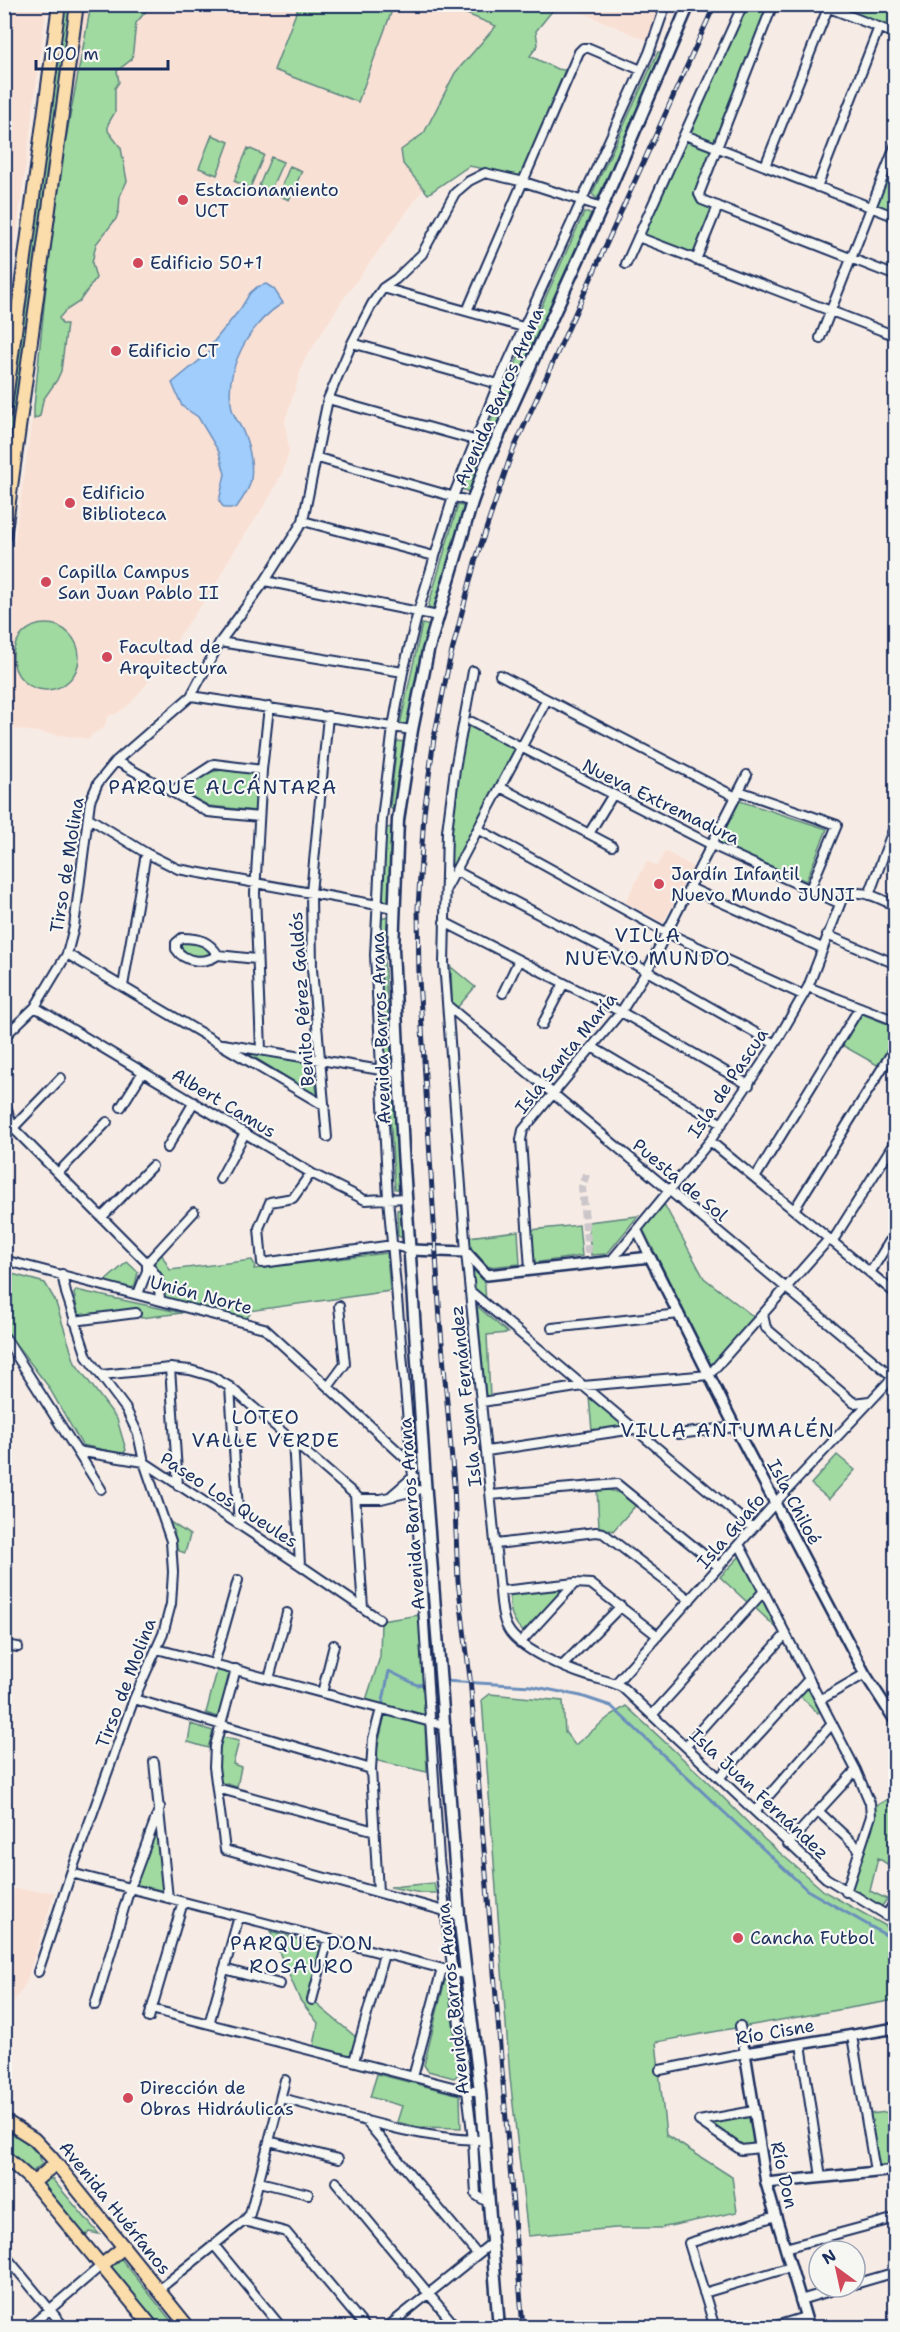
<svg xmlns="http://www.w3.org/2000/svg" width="900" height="2332" font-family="'Shantell Sans',sans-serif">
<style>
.built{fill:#f9e0d5}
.green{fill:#a0daa0;stroke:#5e847f;stroke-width:1.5}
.water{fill:#a0cdfb;stroke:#6b8ebc;stroke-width:1.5}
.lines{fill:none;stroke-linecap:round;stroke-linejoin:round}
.stream{stroke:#6b8ebc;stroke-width:3}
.minor-tunnel{stroke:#cbc6ca;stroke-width:8;stroke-dasharray:8 4;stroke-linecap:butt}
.minor-casing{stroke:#1b2f5e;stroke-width:12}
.tertiary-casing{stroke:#1b2f5e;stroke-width:14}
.secondary-casing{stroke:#1b2f5e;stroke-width:15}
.primary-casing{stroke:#1b2f5e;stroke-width:16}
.minor{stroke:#f6f6f2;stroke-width:8}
.tertiary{stroke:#f6f6f2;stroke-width:9}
.secondary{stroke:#f6f6f2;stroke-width:10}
.primary{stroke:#fbddab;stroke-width:12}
.rail-casing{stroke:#1b2f5e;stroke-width:5}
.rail{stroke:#f6f6f2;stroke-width:3;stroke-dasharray:9;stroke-linecap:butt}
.poi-dot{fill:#d1495b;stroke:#f6f6f2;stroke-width:2}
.labels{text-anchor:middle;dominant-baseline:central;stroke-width:4.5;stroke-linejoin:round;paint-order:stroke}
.poi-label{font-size:18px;fill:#1b2f5e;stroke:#f6f6f2;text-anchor:start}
.street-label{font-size:18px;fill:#1b2f5e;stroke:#f6f6f2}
.neighbourhood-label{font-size:20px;letter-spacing:1.5px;fill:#1b2f5e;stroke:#f6f6f2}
</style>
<rect width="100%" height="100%" fill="#f7ece5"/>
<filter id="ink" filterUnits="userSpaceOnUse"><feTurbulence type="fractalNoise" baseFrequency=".0167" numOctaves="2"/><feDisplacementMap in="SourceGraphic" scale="12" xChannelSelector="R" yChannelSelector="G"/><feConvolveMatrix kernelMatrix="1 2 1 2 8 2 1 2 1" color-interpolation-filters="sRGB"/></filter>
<g filter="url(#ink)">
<path class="built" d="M 5,4 L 47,5 L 5,322 L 4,5 Z
M 82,5 L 457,5 L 499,22 L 430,180 L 342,301 L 304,361 L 285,421 L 289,452 L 283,471 L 271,495 L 228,561 L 215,586 L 179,636 L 175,649 L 131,703 L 116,714 L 112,714 L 107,718 L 104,728 L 91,735 L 90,739 L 5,728 L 5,608 L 34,404 L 51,235 Z
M 565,5 L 660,5 L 648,41 Z
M 665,851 L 693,867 L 663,923 L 625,902 L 647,861 L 657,866 Z
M 5,1888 L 55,1892 L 26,1983 L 5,2016 Z"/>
<path class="green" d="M 66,5 L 72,5 L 4,500 L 5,451 Z
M 91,5 L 149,5 L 147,10 L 136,23 L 132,59 L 117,71 L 119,82 L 115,88 L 115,112 L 108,124 L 108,131 L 121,148 L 127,181 L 120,196 L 119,210 L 116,219 L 96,244 L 92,263 L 96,278 L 79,302 L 65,311 L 59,318 L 62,324 L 67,324 L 61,371 L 57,380 L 43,400 L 40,416 L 34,419 L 34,407 L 51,235 L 64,148 Z
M 299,5 L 394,5 L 358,102 L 274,70 Z
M 445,5 L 557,5 L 536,31 L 538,45 L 530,56 L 557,69 L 565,70 L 522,176 L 469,166 L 428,194 L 403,164 L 401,150 L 424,133 L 455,73 L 496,26 Z
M 746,5 L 769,5 L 715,147 L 687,136 Z
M 828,5 L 890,5 L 895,7 L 895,31 Z
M 658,52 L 665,54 L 597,199 L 592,194 Z
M 212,135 L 229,142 L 217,175 L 199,168 Z
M 685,141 L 714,152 L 696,194 L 698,203 L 714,210 L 693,260 L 641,238 Z
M 248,148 L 264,155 L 250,188 L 234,181 Z
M 271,157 L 283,162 L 270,191 L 259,186 Z
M 893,160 L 895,161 L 895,216 L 875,207 Z
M 290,166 L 302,171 L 289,200 L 278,195 Z
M 584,213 L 591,213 C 552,307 505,397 471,493 L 462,489 L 508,380 Z
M 458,505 L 467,507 L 437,609 L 428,607 Z
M13 657a33 33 0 1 1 66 0a33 33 0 1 1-66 0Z
M 422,624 L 431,626 L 420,664 L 408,725 L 400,725 Z
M 467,724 L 516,750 L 450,874 C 442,826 458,772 467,724 Z
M 397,741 L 405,742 L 397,813 L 390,808 Z
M 223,770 L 255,774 L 256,811 L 209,806 L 181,791 L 210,772 Z
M 740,801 L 827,829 L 806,881 L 721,845 L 720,838 Z
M 393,826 L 389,901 L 380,900 L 385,829 Z
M 388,917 L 384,960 L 392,1067 L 385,1067 L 379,969 L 380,919 Z
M 184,941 L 205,945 L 213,954 C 201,958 186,959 179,946 Z
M 451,967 L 475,987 L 457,1008 L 452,1004 Z
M 860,1013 L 895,1027 L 895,1038 L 879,1066 L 840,1044 Z
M 247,1053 L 314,1063 L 317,1096 Z
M 394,1084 L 401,1189 L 395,1189 L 388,1085 Z
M 664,1204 L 704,1278 L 754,1317 L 712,1367 L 643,1229 Z
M 403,1209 L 405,1239 L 398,1236 L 397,1210 Z
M 638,1216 L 607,1254 L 591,1255 L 588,1222 Z
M 579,1225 L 582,1256 L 533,1263 L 531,1230 Z
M 518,1231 L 520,1264 L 488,1267 L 468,1252 L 468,1237 Z
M 161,1253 L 170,1270 L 252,1260 L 255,1265 L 254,1269 L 387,1253 L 390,1291 L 248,1311 L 250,1314 L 246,1319 L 163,1297 L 160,1277 L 152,1261 Z
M 127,1262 L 138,1272 L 135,1285 L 132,1288 L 104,1282 Z
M 475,1268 L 484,1273 L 486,1302 L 473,1289 L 472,1270 Z
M 5,1272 L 45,1283 L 55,1300 L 75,1363 L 117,1419 L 126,1450 L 123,1454 L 82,1445 L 48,1386 L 5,1330 Z
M 76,1290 L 182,1313 L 141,1318 L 140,1311 L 136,1310 L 79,1317 L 74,1294 Z
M 477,1306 L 508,1333 L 487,1335 L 490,1397 L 486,1398 Z
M 589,1397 L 623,1424 L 622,1427 L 592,1431 Z
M 837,1455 L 855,1470 L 829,1499 L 811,1484 Z
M 597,1489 C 615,1489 623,1494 636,1505 L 613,1531 L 599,1527 Z
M 167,1520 L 190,1535 L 185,1553 L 174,1549 Z
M 741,1555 L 759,1590 L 747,1602 L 720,1577 Z
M 563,1586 L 564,1590 L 525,1633 C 513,1624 507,1607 511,1593 Z
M 764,1597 L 781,1632 L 753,1606 L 761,1598 Z
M 419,1615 L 426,1715 L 366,1700 L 380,1657 L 381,1621 Z
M 218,1667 L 231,1671 L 220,1718 L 206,1713 Z
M 806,1685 L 810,1686 L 822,1709 L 818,1713 L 798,1694 Z
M 490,1694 L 563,1701 L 565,1732 L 575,1745 L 610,1716 L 626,1706 L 708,1782 L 764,1839 L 825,1892 L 895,1931 L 895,2000 L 656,2042 L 666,2135 L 732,2177 L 737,2212 L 660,2228 L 616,2228 L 528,2236 L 510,2078 L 482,1700 Z
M 385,1714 L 425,1724 L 427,1772 L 378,1761 L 377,1750 Z
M 191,1724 L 213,1731 L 208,1748 L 188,1742 Z
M 222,1737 L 239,1741 L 233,1764 L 241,1767 L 237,1787 L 220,1782 L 217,1752 Z
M 895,1795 L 895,1869 L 878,1858 L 870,1891 L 887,1899 L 880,1909 L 848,1890 L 870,1809 Z
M 156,1828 L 158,1828 L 164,1891 L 135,1884 Z
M 434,1883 L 436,1893 L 421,1893 L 390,1887 Z
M 270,1931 L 321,1946 L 308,1997 L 357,2038 L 351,2056 L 314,2046 L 318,2023 L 300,2000 Z
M 447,1979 L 460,2073 L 454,2078 L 428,2071 L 424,2065 L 445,1980 Z
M 377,2074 L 460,2095 L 461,2128 L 418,2127 L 397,2122 L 402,2106 L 370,2097 Z
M 895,2111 L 895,2166 L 877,2168 L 870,2114 Z
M 751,2115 L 755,2145 L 742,2146 L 709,2123 Z
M 5,2128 C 17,2136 40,2149 42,2164 L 32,2172 L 5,2150 Z
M 50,2179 L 53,2180 L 99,2234 L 89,2232 L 85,2237 L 40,2184 Z
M 119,2256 L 176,2327 L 159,2327 L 108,2264 Z"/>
<path class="water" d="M 266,284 L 274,289 L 283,303 C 250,323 223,369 232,409 C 234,418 241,425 244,434 C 250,447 254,470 250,484 C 247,493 241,501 236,508 L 224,508 L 219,501 L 225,474 L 219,452 L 198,417 L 182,406 L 172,383 L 212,350 L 211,345 L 241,308 L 250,293 L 257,287 Z"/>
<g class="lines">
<path class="stream" d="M 143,1643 L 155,1646
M 443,1681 L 531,1686 L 581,1696 L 611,1706 L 807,1890 L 896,1941
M 382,1706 L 389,1671 L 417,1685 L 437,1682"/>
<path class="minor-tunnel" d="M 586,1174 L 582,1187 L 589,1264"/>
<defs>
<path id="minor" d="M 773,4 L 699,194 L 702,200 L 896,276
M 819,4 L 896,34
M 685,135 L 896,217
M 765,166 L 828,8
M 817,187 L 879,27
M 638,237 L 896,336
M 696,260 L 718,206
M 626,264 L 743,4
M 383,288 L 523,327
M 467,311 L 579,52 L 583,48 L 589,48 L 641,70
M 820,338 L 896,144
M 352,343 L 498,384
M 328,399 L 474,440
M 318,458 L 472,502
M 303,521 L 434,556
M 265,581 L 438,616
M 220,642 L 403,672
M 473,671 L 455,769 L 447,831 L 444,963 L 466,1252 L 501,1602 C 502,1611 503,1621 508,1629 C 519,1649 566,1669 588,1676 C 600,1680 613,1681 623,1688 L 826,1878 L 896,1921
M 500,675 L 736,797
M 191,696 L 412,730
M 472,722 L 712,845 L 839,903
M 116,761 L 208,812 L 259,817
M 500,787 L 612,846
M 739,791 L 837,825 L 810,889
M 171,792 L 214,764 L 262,770
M 89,818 L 146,853 L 178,869 L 394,908
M 478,829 L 667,933 L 803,995
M 590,832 L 612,796
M 456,871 L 647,971 L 775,1044
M 447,887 L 546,701
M 690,888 L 822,948
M 869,895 L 896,822
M 444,922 L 621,1012 L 749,1085
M 827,935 L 896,964
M 67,954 L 325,1106
M 218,955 C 205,964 185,963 176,949 L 176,943 L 182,938 C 199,938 209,941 218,955 L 256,959
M 123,986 L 146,853
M 808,987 L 896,1021
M 503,993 L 519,960
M 448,1006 L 893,1377
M 35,1007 L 311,1173 L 365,1200 L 407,1198
M 542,1025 L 564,983
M 4,1037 L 35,1007 L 67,954 L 74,927 L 90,801 L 98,783 L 116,761 L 191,696 L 220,642 L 265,581 L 303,521 L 328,399 L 352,343 L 372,304 L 383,288 L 396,279 L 422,254 L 455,193 L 469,181 L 485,173 L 524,182 L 602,207
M 223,1044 L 399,1073
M 592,1047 L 722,1124
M 261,1050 L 255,893 L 262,770 L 269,707
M 4,1100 L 13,1128 L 147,1263 L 158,1278 L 160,1299
M 121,1107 L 143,1072
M 13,1128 L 61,1078
M 327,1137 L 312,969 L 311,893 L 328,716
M 710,1141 L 896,1294
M 167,1148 L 194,1102
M 58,1173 L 107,1122
M 311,1173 L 293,1198 L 270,1202 L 259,1228 L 262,1263 L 393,1245 L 411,1250
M 755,1178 L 860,1007
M 220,1179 L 245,1133
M 794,1210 L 896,1046
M 102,1217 L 152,1166
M 637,1230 L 650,1257
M 832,1242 L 896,1140
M 4,1260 L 264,1328 L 414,1466
M 610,1262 L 710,1141 L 775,1044 L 808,987 L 842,899 C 859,885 879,899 896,906
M 147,1263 L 194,1212
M 530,1269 L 521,1140 L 523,1130 L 621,1012 L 647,971 L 747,775
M 870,1273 L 896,1231
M 470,1291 L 753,1528
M 138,1294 L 147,1271 L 147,1263
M 763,1315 L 766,1328 L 854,1403 L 869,1401
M 74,1321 L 136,1313
M 552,1328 L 679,1314
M 4,1336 L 101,1489
M 170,1368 L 178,1486
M 101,1375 L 170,1368 L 190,1370 L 211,1376 L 230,1387 L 360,1499 L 381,1499 L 418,1490
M 230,1387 L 239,1525
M 328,1387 L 345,1364 L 339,1306
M 482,1402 L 583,1386 L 709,1375 L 829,1239
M 678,1434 L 735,1427
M 293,1439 L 300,1565
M 77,1451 L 144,1462 L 300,1565 L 379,1619
M 487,1451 L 634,1429
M 355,1495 L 363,1608
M 392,1495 L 414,1476
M 491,1495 L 617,1484 L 719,1567
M 496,1544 L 596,1532 L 603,1533 L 690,1600
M 739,1544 L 856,1770 L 870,1803 L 871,1816 L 846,1892
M 501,1591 L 575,1583 L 591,1584 L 658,1636
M 520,1643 L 575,1583
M 4,1645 L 18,1647
M 157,1649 L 446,1726
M 214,1664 L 238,1580
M 563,1665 L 621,1606
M 236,1669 L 215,1746 L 214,1767 L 225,1850 L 459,1915
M 269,1679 L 287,1613
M 616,1683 L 776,1502 L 895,1375
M 322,1693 L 334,1645
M 134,1699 L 371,1769
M 820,1700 L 865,1674
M 653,1714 L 764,1591
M 686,1746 L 786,1634
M 154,1762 L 168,1898
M 720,1777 L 809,1679
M 217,1788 L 375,1831
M 755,1811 L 832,1724
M 818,1811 L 860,1850
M 788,1844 L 856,1770
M 71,1873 L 467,1975
M 378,1892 L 371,1769 L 373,1739 L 381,1709
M 886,1916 L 896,1900
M 224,1969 L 280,1984
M 38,1972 L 71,1873 L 134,1699 L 163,1634 L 171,1604 L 173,1572 L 171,1541 L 144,1462 L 138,1434 L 126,1409 L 87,1357 L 66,1293 L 62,1274
M 312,2000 L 328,1939
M 95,2005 L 130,1888 L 160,1807
M 151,2009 L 468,2091 L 480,2091
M 149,2018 L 183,1902
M 209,2024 L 239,1916
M 852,2036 L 875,2171
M 801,2044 L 821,2177
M 354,2061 L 384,1954
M 660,2070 L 745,2053 L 740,2026
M 413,2077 L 442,1969
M 281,2098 C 346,2114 411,2138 478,2140
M 754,2111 L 699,2121 L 741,2150 L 760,2148
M 365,2120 L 477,2254
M 269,2141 L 338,2159
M 259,2182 L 308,2194
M 336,2182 L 457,2328
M 489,2203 L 476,2195 L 473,2140 L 439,1859 L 419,1544 L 388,1198 L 375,955 L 382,819 L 393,727 L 403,672 L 418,612 L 453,497 L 498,384 L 649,53 L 666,4
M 244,2221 L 286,2232 L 366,2328
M 214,2245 L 282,2328
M 785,2248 L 896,2218
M 4,2254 L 65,2328
M 855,2284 L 896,2272
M 158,2290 L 244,2221 L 250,2214 L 285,2080
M 704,2293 L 791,2267
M 800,2300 L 844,2287
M 28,2328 L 102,2265
M 386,2328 L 493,2242
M 715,2328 L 689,2243 L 776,2216
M 769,2328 L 805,2317"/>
<path id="tertiary" d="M 411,1250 L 466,1252 L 487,1275 L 650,1257 L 735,1427 L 865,1674 L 896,1722
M 766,2183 L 896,2170
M 809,2328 L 766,2183 L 745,2053 L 896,2028"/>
<path id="secondary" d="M 499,2328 L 480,2091 L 459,1915 L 425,1481 L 403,1151 L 393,949 L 398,820 L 412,730 L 428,651 L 472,502 L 485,466 L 602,207 L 689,4"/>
<path id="primary" d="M 4,414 L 59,4
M 4,538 L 77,4
M 4,2120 L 34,2139 L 51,2157 L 189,2328
M 4,2156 L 30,2179 L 153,2328
M 33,2183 L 56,2163
M 102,2265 L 124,2247"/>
</defs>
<use href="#minor" class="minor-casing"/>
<use href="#tertiary" class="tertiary-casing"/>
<use href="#secondary" class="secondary-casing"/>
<use href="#primary" class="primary-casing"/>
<use href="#minor" class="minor"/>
<use href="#tertiary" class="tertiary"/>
<use href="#secondary" class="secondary"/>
<use href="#primary" class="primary"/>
<defs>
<path id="rail" d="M 523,2328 L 470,1678 L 458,1581 L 454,1484 L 440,1320 L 419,979 L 418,908 L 424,813 L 434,738 L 449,663 L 475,562 L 511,455 L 715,4"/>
</defs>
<use href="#rail" class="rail-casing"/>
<use href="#rail" class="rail"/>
</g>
</g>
<g class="poi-dot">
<circle cx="183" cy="200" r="6"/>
<circle cx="138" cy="263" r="6"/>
<circle cx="116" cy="351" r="6"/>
<circle cx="70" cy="503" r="6"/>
<circle cx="46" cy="582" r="6"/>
<circle cx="107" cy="657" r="6"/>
<circle cx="659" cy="884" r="6"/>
<circle cx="738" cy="1938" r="6"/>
<circle cx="128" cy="2098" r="6"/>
</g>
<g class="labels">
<g class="poi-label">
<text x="195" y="190">Estacionamiento<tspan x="195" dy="21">UCT</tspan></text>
<text x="150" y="263">Edificio 50+1</text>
<text x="128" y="351">Edificio CT</text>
<text x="82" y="493">Edificio<tspan x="82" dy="21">Biblioteca</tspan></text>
<text x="58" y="572">Capilla Campus<tspan x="58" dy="21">San Juan Pablo II</tspan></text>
<text x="119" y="647">Facultad de<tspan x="119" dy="21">Arquitectura</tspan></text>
<text x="671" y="874">Jardín Infantil<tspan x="671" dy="21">Nuevo Mundo JUNJI</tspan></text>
<text x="750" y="1938">Cancha Futbol</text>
<text x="140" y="2088">Dirección de<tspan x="140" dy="21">Obras Hidráulicas</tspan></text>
</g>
<g class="street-label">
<text transform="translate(499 397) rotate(-66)">Avenida Barros Arana</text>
<text transform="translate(661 802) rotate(26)">Nueva Extremadura</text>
<text transform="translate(67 865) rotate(-81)">Tirso de Molina</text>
<text transform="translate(302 999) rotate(-94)">Benito Pérez Galdós</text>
<text transform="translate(381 1028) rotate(-92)">Avenida Barros Arana</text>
<text transform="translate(566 1053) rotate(-51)">Isla Santa María</text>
<text transform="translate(728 1083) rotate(-56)">Isla de Pascua</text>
<text transform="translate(224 1103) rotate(31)">Albert Camus</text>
<text transform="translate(680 1180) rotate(40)">Puesta de Sol</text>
<text transform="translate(201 1295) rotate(15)">Unión Norte</text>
<text transform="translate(466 1396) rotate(-96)">Isla Juan Fernández</text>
<text transform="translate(229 1500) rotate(33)">Paseo Los Queules</text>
<text transform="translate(794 1502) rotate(62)">Isla Chiloé</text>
<text transform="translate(412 1514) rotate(-94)">Avenida Barros Arana</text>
<text transform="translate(731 1531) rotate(-49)">Isla Guafo</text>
<text transform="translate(126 1683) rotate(-69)">Tirso de Molina</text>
<text transform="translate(759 1794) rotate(43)">Isla Juan Fernández</text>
<text transform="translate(453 1999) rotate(-96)">Avenida Barros Arana</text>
<text transform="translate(775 2032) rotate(-10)">Río Cisne</text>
<text transform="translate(784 2175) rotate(77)">Río Don</text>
<text transform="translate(115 2208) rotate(51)">Avenida Huérfanos</text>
</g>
<g class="neighbourhood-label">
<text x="223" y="787">PARQUE ALCÁNTARA</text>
<text x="648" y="935">VILLA<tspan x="648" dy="23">NUEVO MUNDO</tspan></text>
<text x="266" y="1417">LOTEO<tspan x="266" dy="23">VALLE VERDE</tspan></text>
<text x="728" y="1430">VILLA ANTUMALÉN</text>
<text x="302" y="1943">PARQUE DON<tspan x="302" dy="23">ROSAURO</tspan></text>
</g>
</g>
<rect width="900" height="2332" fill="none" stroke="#f6f6f2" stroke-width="24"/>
<rect x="12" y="12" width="876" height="2308" fill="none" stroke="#1b2f5e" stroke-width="2" filter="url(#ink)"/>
<g transform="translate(837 2269) rotate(327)"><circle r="28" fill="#f6f6f2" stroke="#9ea6b7" stroke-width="1.5"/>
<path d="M0-4.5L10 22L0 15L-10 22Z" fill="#d1495b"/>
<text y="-9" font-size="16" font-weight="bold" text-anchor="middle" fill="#1b2f5e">N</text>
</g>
<path d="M36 60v9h132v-9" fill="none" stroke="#1b2f5e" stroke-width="3"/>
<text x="45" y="60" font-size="18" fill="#1b2f5e" stroke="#f6f6f2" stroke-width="4.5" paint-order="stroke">100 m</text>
</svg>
